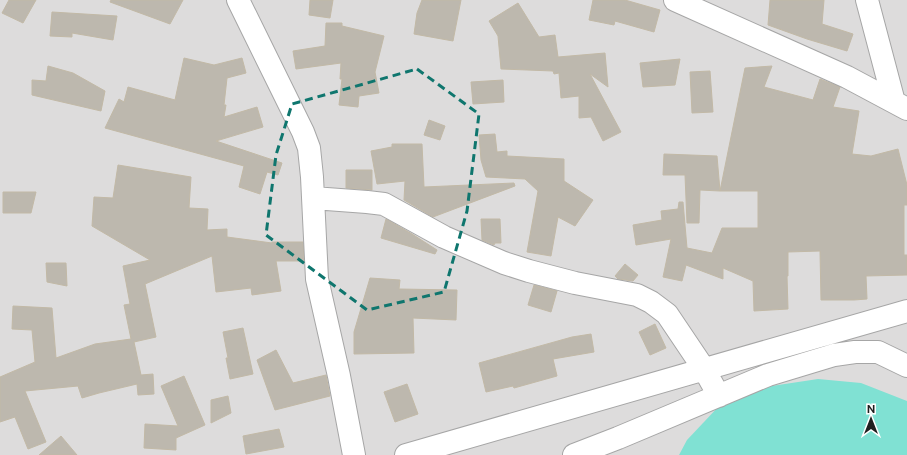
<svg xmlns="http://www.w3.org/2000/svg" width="907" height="455" font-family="'Public Sans',sans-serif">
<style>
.residential{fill:#dddcdc}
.pitch{fill:#80e1d3}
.building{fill:#bdb8ae;stroke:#c2b9a6}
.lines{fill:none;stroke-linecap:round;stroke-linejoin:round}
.minor-casing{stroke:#a6a6a6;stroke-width:24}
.minor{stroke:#fff;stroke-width:22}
.marked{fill:none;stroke:#0f766e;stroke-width:3;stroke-dasharray:8 5;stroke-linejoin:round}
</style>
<rect width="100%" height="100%" fill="#f0efe5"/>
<path class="residential" d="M 0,0 L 907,0 L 907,455 L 0,455 Z"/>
<path class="pitch" d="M 818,379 L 861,383 L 907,401 L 907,455 L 679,455 L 687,440 L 720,405 L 765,387 Z"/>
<path class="building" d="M 9,0 L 36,0 L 23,23 L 2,13 Z
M 111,0 L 183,0 L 170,24 L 110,2 Z
M 310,0 L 333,0 L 330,18 L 309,15 Z
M 422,0 L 461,0 L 453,41 L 414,34 L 417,13 Z
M 593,0 L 625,0 L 660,10 L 654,32 L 615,21 L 614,25 L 589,20 Z
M 770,0 L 824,0 L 822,24 L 853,34 L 847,51 L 807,39 L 768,25 Z
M 518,3 L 539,37 L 555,35 L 558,57 L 605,53 L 608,87 L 590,74 L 621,132 L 603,141 L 591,117 L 579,118 L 579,96 L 561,98 L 559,73 L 554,74 L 553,71 L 501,69 L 498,36 L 489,21 Z
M 52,12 L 117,16 L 113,40 L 72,33 L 72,37 L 50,36 Z
M 326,23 L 342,23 L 342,26 L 384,36 L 375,72 L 379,93 L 359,96 L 358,107 L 339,105 L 342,79 L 340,79 L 341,63 L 296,69 L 293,51 L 325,46 Z
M 184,58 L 214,65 L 242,58 L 246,73 L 227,78 L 224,105 L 226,105 L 224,117 L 257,107 L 263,127 L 216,141 L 282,163 L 278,175 L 267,172 L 260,194 L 239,187 L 244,166 L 105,128 L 119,99 L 124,102 L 128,87 L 175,100 Z
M 680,59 L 675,85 L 643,87 L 640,63 Z
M 48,66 L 73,73 L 105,91 L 101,111 L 32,95 L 32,80 L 46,81 Z
M 772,66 L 764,87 L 813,100 L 820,79 L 840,87 L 833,107 L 859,111 L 852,154 L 871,156 L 898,149 L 907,185 L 907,205 L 904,205 L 904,255 L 907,255 L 907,275 L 866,276 L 867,299 L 854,300 L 821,300 L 820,251 L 788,252 L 788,276 L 787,276 L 788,309 L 754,311 L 753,281 L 723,268 L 723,279 L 686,265 L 682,281 L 663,277 L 671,239 L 636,245 L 633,225 L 662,220 L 661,211 L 678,209 L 679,202 L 683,202 L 687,248 L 712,253 L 722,228 L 758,228 L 758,191 L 720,191 L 745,68 Z
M 710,71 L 713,112 L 692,113 L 690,72 Z
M 503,80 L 504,102 L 473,104 L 471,82 Z
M 429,120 L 445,126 L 440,140 L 424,135 Z
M 495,134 L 497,152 L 507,151 L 507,156 L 564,159 L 564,181 L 593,200 L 575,226 L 558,217 L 551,256 L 527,252 L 538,191 L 525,179 L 486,177 L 481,160 L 479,135 Z
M 392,144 L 422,144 L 424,187 L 514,183 L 515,186 L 433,217 L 404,200 L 405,181 L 377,184 L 371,151 L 392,147 Z
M 664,154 L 717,156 L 720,191 L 700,190 L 699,223 L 687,223 L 685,175 L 663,175 Z
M 118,165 L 191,177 L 189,208 L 208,209 L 207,230 L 227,229 L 227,237 L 272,243 L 272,242 L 303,242 L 304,261 L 276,261 L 281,291 L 252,295 L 251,288 L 216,292 L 212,256 L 145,284 L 156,337 L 134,342 L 141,375 L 153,374 L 154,394 L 138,395 L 137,384 L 99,393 L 82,398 L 78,386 L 25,391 L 46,442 L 28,449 L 15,417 L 0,422 L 0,377 L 35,362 L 32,330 L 12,329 L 13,306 L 52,308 L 56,358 L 95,344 L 131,339 L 124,305 L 130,304 L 123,266 L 150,260 L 92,226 L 94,197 L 113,198 Z
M 346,170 L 372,170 L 372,190 L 346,188 Z
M 3,192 L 36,192 L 31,213 L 3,213 Z
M 386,219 L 412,234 L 437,250 L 435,254 L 381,238 Z
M 481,219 L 500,219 L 501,243 L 495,243 L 494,245 L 482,240 Z
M 46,263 L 66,263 L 67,286 L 47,282 Z
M 625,264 L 638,275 L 633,281 L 618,279 L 615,276 Z
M 370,278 L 400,280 L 399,289 L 457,290 L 456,320 L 413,318 L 414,353 L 354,354 L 354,332 Z
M 534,285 L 557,291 L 551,312 L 528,305 Z
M 655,324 L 666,348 L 650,355 L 639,332 Z
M 243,328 L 253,374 L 230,379 L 226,358 L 228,358 L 223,332 Z
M 591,334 L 594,352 L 553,359 L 557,376 L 514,388 L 513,386 L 486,392 L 479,363 L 572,337 Z
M 276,350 L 293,383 L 326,375 L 330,396 L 275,410 L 257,360 Z
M 184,376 L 205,425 L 176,438 L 176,450 L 144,448 L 145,424 L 178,426 L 161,386 Z
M 407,384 L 418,414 L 395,422 L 384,392 Z
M 228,396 L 231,413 L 211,423 L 211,400 Z
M 279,429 L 284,447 L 246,454 L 243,436 Z
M 61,436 L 77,455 L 39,455 Z"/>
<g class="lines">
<defs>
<path id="minor" d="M 238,0 L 303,132 L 309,148 L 312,177 L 317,279 L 339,376 L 354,455
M 675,0 L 847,77 L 907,109
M 867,0 L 894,102
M 313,198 L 367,202 L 384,204 L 444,237 L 504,263 L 529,271 L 575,283 L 637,295 L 651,302 L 667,314 L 704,369 L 719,396
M 406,455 L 907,311
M 574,455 L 618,438 L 768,375 L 834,355 L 855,352 L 878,352 L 907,366"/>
</defs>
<use href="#minor" class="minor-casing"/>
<use href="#minor" class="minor"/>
</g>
<path class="marked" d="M 417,69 L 479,114 L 467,211 L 444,292 L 367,310 L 266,235 L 276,155 L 292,104 Z"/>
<g transform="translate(871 419)" stroke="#ffffff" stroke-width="3" paint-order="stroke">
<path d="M0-3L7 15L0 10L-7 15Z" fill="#1f1f1f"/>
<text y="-6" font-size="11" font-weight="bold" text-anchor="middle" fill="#1f1f1f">N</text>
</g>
</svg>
